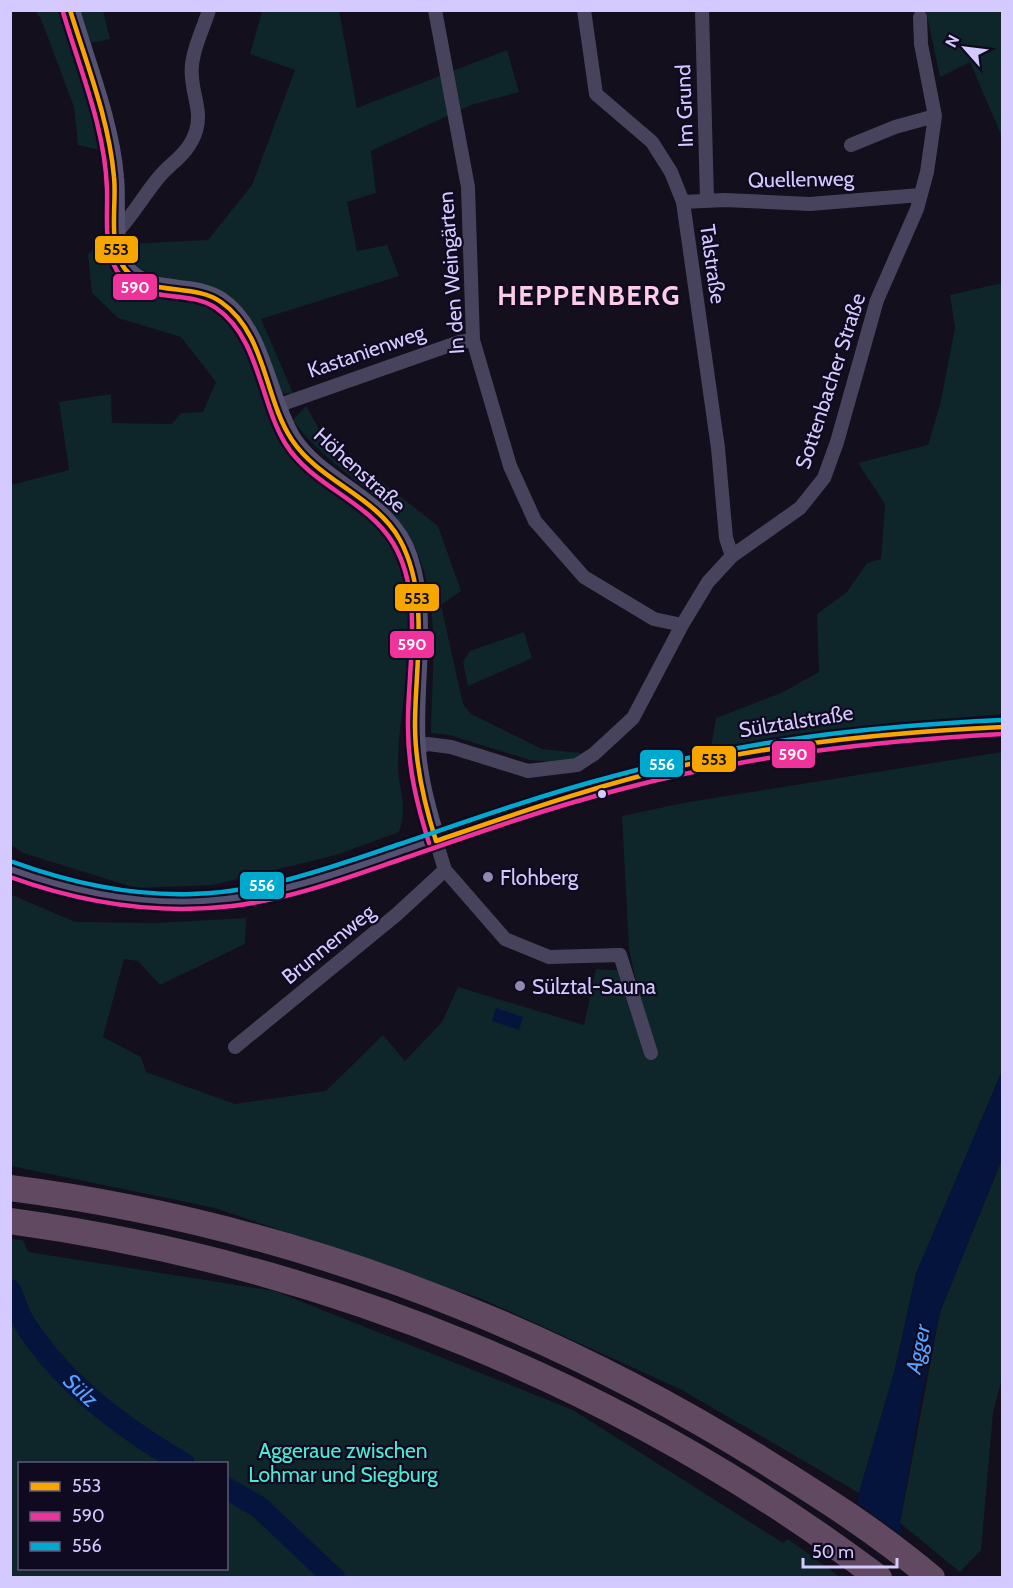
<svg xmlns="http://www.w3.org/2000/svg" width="1013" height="1588" font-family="Cabin,sans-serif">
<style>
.green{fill:#0e2529;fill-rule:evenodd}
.water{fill:#05143d}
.pier{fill:#130f1c}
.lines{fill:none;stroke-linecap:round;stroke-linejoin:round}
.river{stroke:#05143d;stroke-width:22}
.minor{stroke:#47435d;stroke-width:14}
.secondary{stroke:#545070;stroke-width:20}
.motorway{stroke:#614962;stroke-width:26}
.bus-1-casing{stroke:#100a21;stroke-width:9}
.bus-2-casing{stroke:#100a21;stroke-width:9}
.bus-3-casing{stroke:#100a21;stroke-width:9}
.bus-1{stroke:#f7a600;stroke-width:4.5}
.bus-2{stroke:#ef339a;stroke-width:4.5}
.bus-3{stroke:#00a9ce;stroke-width:4.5}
.bus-dot{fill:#d5caff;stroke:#100a21;stroke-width:2}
.poi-dot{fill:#9189b0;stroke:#100a21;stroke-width:2}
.labels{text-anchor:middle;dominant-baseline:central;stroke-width:4.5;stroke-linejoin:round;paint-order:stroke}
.street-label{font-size:21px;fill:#d5caff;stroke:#100a21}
.poi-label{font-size:21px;fill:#d5caff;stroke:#100a21;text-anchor:start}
.park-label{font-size:21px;fill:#49ecd3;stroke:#100a21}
.water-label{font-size:22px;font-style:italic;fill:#58a1ff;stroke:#100a21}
.district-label{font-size:27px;font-weight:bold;letter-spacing:1.5px;fill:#ffcce7;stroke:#100a21}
.line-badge{stroke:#100a21;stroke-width:2}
.badge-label{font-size:16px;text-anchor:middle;font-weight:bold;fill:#fff}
.pale-badge-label{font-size:16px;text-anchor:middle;font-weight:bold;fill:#111}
</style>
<rect width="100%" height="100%" fill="#130f1c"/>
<path class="green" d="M 35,11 L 60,12 L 90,104 L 99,150 L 78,145 L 74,107 L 41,19 Z
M 78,11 L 103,11 L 110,39 L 91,43 Z
M 262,11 L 339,11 L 357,108 L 507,50 L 519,92 L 471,105 L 371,151 L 376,193 L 347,202 L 357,251 L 387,245 L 399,276 L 261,319 L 293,393 L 280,394 L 243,314 L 131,265 L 124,244 L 208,240 L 252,185 L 295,70 L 250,54 Z
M 926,11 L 1002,11 L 1002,137 L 970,62 L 940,77 Z
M 109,233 L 110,257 L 133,288 L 153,295 L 197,299 L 231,321 L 248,347 L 271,413 L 387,536 C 430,605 400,685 398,760 C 397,788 409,803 399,832 L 336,855 L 213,885 L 136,888 L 23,853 L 11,845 L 11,485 L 69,470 L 59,402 L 111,394 L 112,423 L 172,424 L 181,413 L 203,412 L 216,382 L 181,337 L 118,318 L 92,293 L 88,254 Z
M 1002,283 L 1002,714 L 812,732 L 710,752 L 716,718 L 781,693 L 819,672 L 817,614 L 847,592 L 867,563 L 881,559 L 885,504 L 858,463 L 928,445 L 940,405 L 955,328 L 950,295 Z
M 306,406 L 323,436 L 438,526 L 461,591 L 441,605 L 463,704 L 471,714 L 542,749 L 581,753 L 571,763 L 530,760 L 449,735 L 431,733 C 432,656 447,566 386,507 C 355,477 318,456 293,420 Z
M 524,632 L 532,658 L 468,686 L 463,662 L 470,651 Z
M 1002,752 L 1002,1071 L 916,1274 L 895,1369 L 859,1493 L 682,1390 L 482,1299 L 215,1208 L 11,1166 L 10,894 L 75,922 L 157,923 L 246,918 L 245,944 L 160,985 L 138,961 L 124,959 L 103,1037 L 141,1057 L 146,1072 L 235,1104 L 326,1091 L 383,1035 L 405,1061 L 442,1022 L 458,987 L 584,1025 L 596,969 L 623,971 L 650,1046 L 629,949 L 622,816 L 683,803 Z
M 1002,1159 L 1002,1378 L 993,1413 L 981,1550 L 960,1572 L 900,1523 L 940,1312 Z
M 11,1239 L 23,1240 L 28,1252 L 275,1291 L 573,1410 L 783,1543 L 788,1539 L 840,1577 L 11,1577 ZM 20,1464 L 226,1464 L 226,1568 L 20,1568 Z"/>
<path class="water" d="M 496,1008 L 523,1017 L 519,1030 L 492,1021 Z
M 1002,1071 L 1002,1159 L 940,1312 L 920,1404 L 900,1523 L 911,1577 L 848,1578 L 859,1493 L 895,1369 L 916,1274 Z"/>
<path class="pier" d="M 855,1501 L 906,1538 L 914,1578 L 845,1578 Z"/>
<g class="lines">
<g class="river">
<path id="s1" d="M 10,1290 C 15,1301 18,1314 25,1324 C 63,1384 123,1428 184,1464"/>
<path d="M 226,1488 L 259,1507 L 334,1578"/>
</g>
<path class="minor" d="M 435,10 L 468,187 L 473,340 L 510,466 L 535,521 L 584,577 L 654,619 L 682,625
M 584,10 L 596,94 L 652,142 L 671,172 L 683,202 L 718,448 L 726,538 L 732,556
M 702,10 L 707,200
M 851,145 L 895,127 L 935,116
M 683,202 L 725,200 L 810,204 L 920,195
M 117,232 C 133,215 144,195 159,177 C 173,161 189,153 196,131 C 202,112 193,96 192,77 C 189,56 203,30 209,10
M 274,407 L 459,342 L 473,340
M 415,748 L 428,744 L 451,747 L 528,771 L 577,765 L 594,754 L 633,718 L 682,625 L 708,582 L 732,556 L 800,508 L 824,478 L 837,442 L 877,300 L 917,209 L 927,172 L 935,116 L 921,44 L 920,17
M 436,841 L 445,870 L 505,939 L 549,957 L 620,955 L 651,1053
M 235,1047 L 396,915 L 445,870"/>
<path class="secondary" d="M 70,10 C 85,62 110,124 114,177 C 117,201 110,250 125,269 C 149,298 192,282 221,302 C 262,331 266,398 292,440 C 322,486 391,502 408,558 C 428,619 411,687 416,750 C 418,781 426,810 436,841
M 10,869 C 105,908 206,911 304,884 C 440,839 576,787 718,758 C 812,739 907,731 1002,727"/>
<path class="motorway" d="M 10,1188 C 276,1222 534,1318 761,1459 C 819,1495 879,1533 932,1578
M 10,1221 C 324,1264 626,1387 879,1578"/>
<defs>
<path id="bus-1" d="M 70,10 C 87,65 109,120 114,177 C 117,204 107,246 125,269 C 148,298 193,282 221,302 C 266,333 264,398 292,440 C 320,482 376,496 400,540 C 430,596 415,665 415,725 C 415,765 424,803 436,841
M 436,841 C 518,813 600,784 685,765 C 789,742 895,732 1002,727"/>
<path id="bus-2" d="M 63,12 C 80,70 105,128 107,189 C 108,215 103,248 117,271 C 139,306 187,288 216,308 C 259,337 260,402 285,443 C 311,486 367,500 393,543 C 425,596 407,669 408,727 C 408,768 417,805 429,843
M 10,877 C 82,903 156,915 232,906 C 290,899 344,879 399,860 C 471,835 544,809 618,790 C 745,756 872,741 1002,734"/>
<path id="bus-3" d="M 13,862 C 71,883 130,896 192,894 C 265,892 332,867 400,844 C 470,820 541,795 614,776 C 741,741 870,726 1002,720"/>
</defs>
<use href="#bus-1" class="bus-1-casing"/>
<use href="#bus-2" class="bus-2-casing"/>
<use href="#bus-3" class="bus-3-casing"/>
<use href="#bus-1" class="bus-1"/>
<use href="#bus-2" class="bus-2"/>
<use href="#bus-3" class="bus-3"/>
</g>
<circle class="bus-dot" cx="602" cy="794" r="5"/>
<g class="poi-dot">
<circle cx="488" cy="877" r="6"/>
<circle cx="520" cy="986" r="6"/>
</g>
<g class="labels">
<g class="street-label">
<text transform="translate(684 106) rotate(-92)">Im Grund</text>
<text transform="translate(801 179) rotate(-1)">Quellenweg</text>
<text transform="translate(713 264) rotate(82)">Talstraße</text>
<text transform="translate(451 273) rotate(-94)">In den Weingärten</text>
<text transform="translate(366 351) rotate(-19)">Kastanienweg</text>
<text transform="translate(830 381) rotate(-72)">Sottenbacher Straße</text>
<text transform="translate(360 470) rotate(42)">Höhenstraße</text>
<text transform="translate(796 721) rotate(-9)">Sülztalstraße</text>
<text transform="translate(328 944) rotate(-39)">Brunnenweg</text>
</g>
<g class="poi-label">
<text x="500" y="877">Flohberg</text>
<text x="532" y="986">Sülztal-Sauna</text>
</g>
<g class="park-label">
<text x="343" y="1450">Aggeraue zwischen<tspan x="343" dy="24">Lohmar und Siegburg</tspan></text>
</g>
<g class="water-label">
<text transform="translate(918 1349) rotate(-78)">Agger</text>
<text stroke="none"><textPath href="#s1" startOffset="124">Sülz</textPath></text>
</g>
<g class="district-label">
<text x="589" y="295">HEPPENBERG</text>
</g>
</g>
<g class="line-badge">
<rect x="94" y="235" width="45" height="29" rx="6" fill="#f7a600"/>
<rect x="112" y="273" width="46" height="28" rx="6" fill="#ef339a"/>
<rect x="394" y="583" width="46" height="29" rx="6" fill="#f7a600"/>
<rect x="389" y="630" width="46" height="29" rx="6" fill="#ef339a"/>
<rect x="771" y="740" width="45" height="29" rx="6" fill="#ef339a"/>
<rect x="691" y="745" width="46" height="28" rx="6" fill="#f7a600"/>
<rect x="639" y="749" width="45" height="29" rx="6" fill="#00a9ce"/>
<rect x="239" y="871" width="46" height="29" rx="6" fill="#00a9ce"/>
</g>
<g class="badge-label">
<text x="135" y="293">590</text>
<text x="412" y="650">590</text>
<text x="793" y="760">590</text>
<text x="662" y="770">556</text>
<text x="262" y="891">556</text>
</g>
<g class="pale-badge-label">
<text x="116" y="255">553</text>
<text x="417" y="604">553</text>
<text x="714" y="765">553</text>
</g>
<rect width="1013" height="1588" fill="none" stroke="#d5caff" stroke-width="24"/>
<rect x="18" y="1462" width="210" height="108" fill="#100a21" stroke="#5f577a" stroke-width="1.5"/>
<rect x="30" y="1482" width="30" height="9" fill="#f7a600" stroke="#5f577a" stroke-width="1.5"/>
<text x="72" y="1492" font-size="18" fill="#d5caff">553</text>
<rect x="30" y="1512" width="30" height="9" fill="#ef339a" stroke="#5f577a" stroke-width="1.5"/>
<text x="72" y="1522" font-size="18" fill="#d5caff">590</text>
<rect x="30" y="1542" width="30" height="9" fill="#00a9ce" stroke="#5f577a" stroke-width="1.5"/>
<text x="72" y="1552" font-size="18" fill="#d5caff">556</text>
<g transform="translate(965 48) rotate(298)" stroke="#100a21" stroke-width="4.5" paint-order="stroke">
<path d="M0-4.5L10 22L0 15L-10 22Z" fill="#d5caff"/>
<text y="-9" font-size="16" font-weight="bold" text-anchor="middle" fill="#d5caff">N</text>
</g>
<path d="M803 1558v9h94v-9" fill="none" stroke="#d5caff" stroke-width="3"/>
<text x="812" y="1558" font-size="18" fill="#d5caff" stroke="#100a21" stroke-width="4.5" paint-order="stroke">50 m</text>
</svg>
